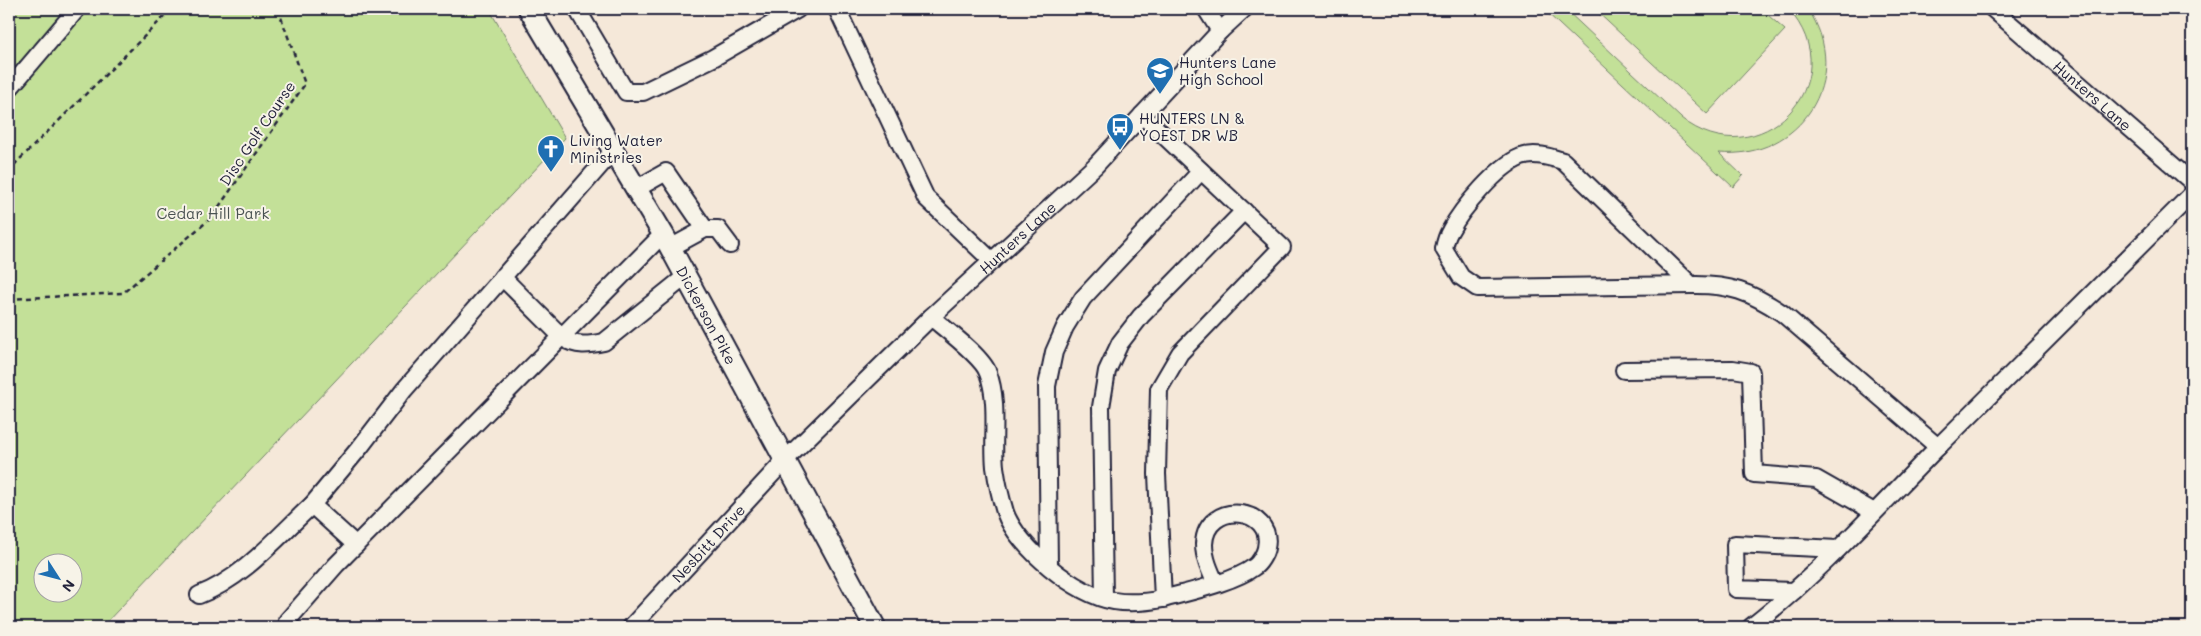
<svg xmlns="http://www.w3.org/2000/svg" width="2201" height="636" font-family="Mali,sans-serif">
<style>
.green{fill:#c3e098;stroke:#72816a;fill-rule:evenodd}
.lines{fill:none;stroke-linecap:round;stroke-linejoin:round}
.minor-casing{stroke:#22223b;stroke-width:20}
.major-casing{stroke:#22223b;stroke-width:24}
.path{stroke:#22223b;stroke-width:2.5;stroke-dasharray:5 4;stroke-linecap:butt}
.minor{stroke:#f7f3e8;stroke-width:16}
.major{stroke:#f7f3e8;stroke-width:20}
.labels{text-anchor:middle;dominant-baseline:central;stroke-width:4;stroke-linejoin:round;paint-order:stroke}
.poi-label{font-size:15px;fill:#22223b;stroke:#f7f3e8;text-anchor:start}
.street-label{font-size:15px;fill:#22223b;stroke:#f7f3e8}
.park-label{font-size:15px;fill:#4a5252;stroke:#f7f3e8}
</style>
<rect width="100%" height="100%" fill="#f5e8d9"/>
<filter id="ink" filterUnits="userSpaceOnUse"><feTurbulence type="fractalNoise" baseFrequency=".02" numOctaves="2"/><feDisplacementMap in="SourceGraphic" scale="10" xChannelSelector="R" yChannelSelector="G"/><feConvolveMatrix kernelMatrix="1 2 1 2 8 2 1 2 1" color-interpolation-filters="sRGB"/></filter>
<g filter="url(#ink)">
<path class="green" d="M 9,9 L 489,9 L 565,138 L 102,627 L 9,627 ZM 42,564 L 72,564 L 72,594 L 42,594 Z
M 1543,9 L 1565,9 L 1681,118 C 1759,180 1854,81 1788,9 L 1808,9 C 1854,78 1800,160 1719,153 L 1743,176 L 1733,187 Z
M 1594,9 L 1761,9 L 1785,30 L 1707,114 Z"/>
<g class="lines">
<defs>
<g id="minor">
<path d="M 577,9 L 626,92 L 643,92 L 713,58 L 798,9"/>
<path d="M 837,9 L 926,198 L 992,261"/>
<path d="M 1206,9 L 1220,31"/>
<path id="s1" d="M 1993,9 L 2192,182"/>
<path d="M 9,89 L 77,9"/>
<path d="M 636,189 L 666,172 L 705,229"/>
<path d="M 670,248 L 705,229 L 718,229 L 730,245"/>
<path d="M 502,277 L 563,338 C 576,347 589,345 604,342 L 686,276"/>
<path d="M 1691,285 L 1563,161 C 1550,157 1535,152 1521,157 C 1498,166 1462,208 1450,231 C 1447,236 1445,243 1444,249 L 1461,277 L 1477,288 L 1691,285 C 1729,284 1751,292 1782,313 L 1938,447 L 2192,194"/>
<path d="M 931,317 C 945,329 983,357 988,373 C 999,402 992,437 995,467 C 997,481 1001,499 1005,512 C 1017,547 1077,596 1114,601 C 1131,604 1147,602 1163,599 L 1157,474 L 1159,389 L 1180,353 L 1282,247 L 1142,115"/>
<path d="M 1624,370 L 1733,369 L 1751,372 L 1754,474 L 1816,479 L 1874,512"/>
<path d="M 356,545 L 312,505 L 361,446 L 404,390 L 613,151"/>
<path d="M 1049,566 L 1047,386 L 1054,352 L 1065,327 L 1083,298 L 1201,171"/>
<path d="M 1794,591 L 1736,589 L 1735,544 L 1838,549"/>
<path d="M 199,595 C 244,578 277,537 312,505"/>
<path d="M 1104,598 L 1101,407 L 1107,371 L 1120,343 L 1141,316 L 1244,211"/>
<path d="M 1163,599 C 1188,592 1234,582 1254,567 C 1259,564 1265,554 1266,548 C 1275,507 1206,499 1204,544 C 1204,558 1210,571 1216,584"/>
<path d="M 287,621 L 336,565 L 663,234"/>
<path id="s2" d="M 631,627 L 785,460 L 931,317 L 1095,166 L 1220,31 L 1244,9"/>
<path d="M 1751,627 C 1819,574 1877,509 1938,447"/>
</g>
<g id="major">
<path id="s3" d="M 529,9 L 663,234 L 875,627"/>
</g>
</defs>
<use href="#minor" class="minor-casing"/>
<use href="#major" class="major-casing"/>
<path class="path" d="M 9,155 L 15,164 L 172,9
M 9,299 L 123,293 L 211,218 L 305,84 L 278,9"/>
<use href="#minor" class="minor"/>
<use href="#major" class="major"/>
</g>
</g>
<defs>
<symbol id="school-pin" viewBox="-11 -11 22 30"><path d="M0 17L-7.5 6A9.5 9.5 0 1 1 7.5 6Z" fill="#1f6fb2" stroke="#f7f3e8"/><path d="M0-5L7-2L0 1L-7-2ZM-4 1L0 2.5L4 1V4Q0 6-4 4Z" fill="#fff"/></symbol>
<symbol id="bus-pin" viewBox="-11 -11 22 30"><path d="M0 17L-7.5 6A9.5 9.5 0 1 1 7.5 6Z" fill="#1f6fb2" stroke="#f7f3e8"/><path d="M-5-6H5V4H4V6H2V4H-2V6H-4V4H-5ZM-3.5-4V0h7V-4ZM-3.5 1.2v1.5H-2V1.2ZM2 1.2v1.5H3.5V1.2Z" fill="#fff"/></symbol>
<symbol id="church-pin" viewBox="-11 -11 22 30"><path d="M0 17L-7.5 6A9.5 9.5 0 1 1 7.5 6Z" fill="#1f6fb2" stroke="#f7f3e8"/><path d="M-1.2-6h2.4v3.5h3.3v2.4h-3.3V6h-2.4V-.1h-3.3v-2.4h3.3Z" fill="#fff"/></symbol>
</defs>
<g fill-rule="evenodd">
<use href="#school-pin" x="1144" y="55" width="32" height="43"/>
<use href="#bus-pin" x="1104" y="111" width="32" height="43"/>
<use href="#church-pin" x="535" y="133" width="32" height="43"/>
</g>
<g class="labels">
<g class="poi-label">
<text x="1179" y="62">Hunters Lane<tspan x="1179" dy="17">High School</tspan></text>
<text x="1139" y="118">HUNTERS LN &amp;<tspan x="1139" dy="17">YOEST DR WB</tspan></text>
<text x="570" y="140">Living Water<tspan x="570" dy="17">Ministries</tspan></text>
</g>
<g class="street-label">
<text stroke="none"><textPath href="#s1" startOffset="132">Hunters Lane</textPath></text>
<text transform="translate(257 133) rotate(-56)">Disc Golf Course</text>
<text stroke="none"><textPath href="#s2" startOffset="549">Hunters Lane</textPath></text>
<text stroke="none"><textPath href="#s3" startOffset="354">Dickerson Pike</textPath></text>
<text stroke="none"><textPath href="#s2" startOffset="114">Nesbitt Drive</textPath></text>
</g>
<g class="park-label">
<text x="213" y="213">Cedar Hill Park</text>
</g>
</g>
<rect width="2201" height="636" fill="none" stroke="#f7f3e8" stroke-width="30"/>
<rect x="15" y="15" width="2171" height="606" fill="none" stroke="#22223b" stroke-width="2" filter="url(#ink)"/>
<g transform="translate(58 578) rotate(126)"><circle r="24" fill="#f7f3e8" stroke="#a29fa3"/>
<path d="M0-4L9 19L0 12L-9 19Z" fill="#1f6fb2"/>
<text y="-8" font-size="14" font-weight="bold" text-anchor="middle" fill="#22223b">N</text>
</g>
</svg>
